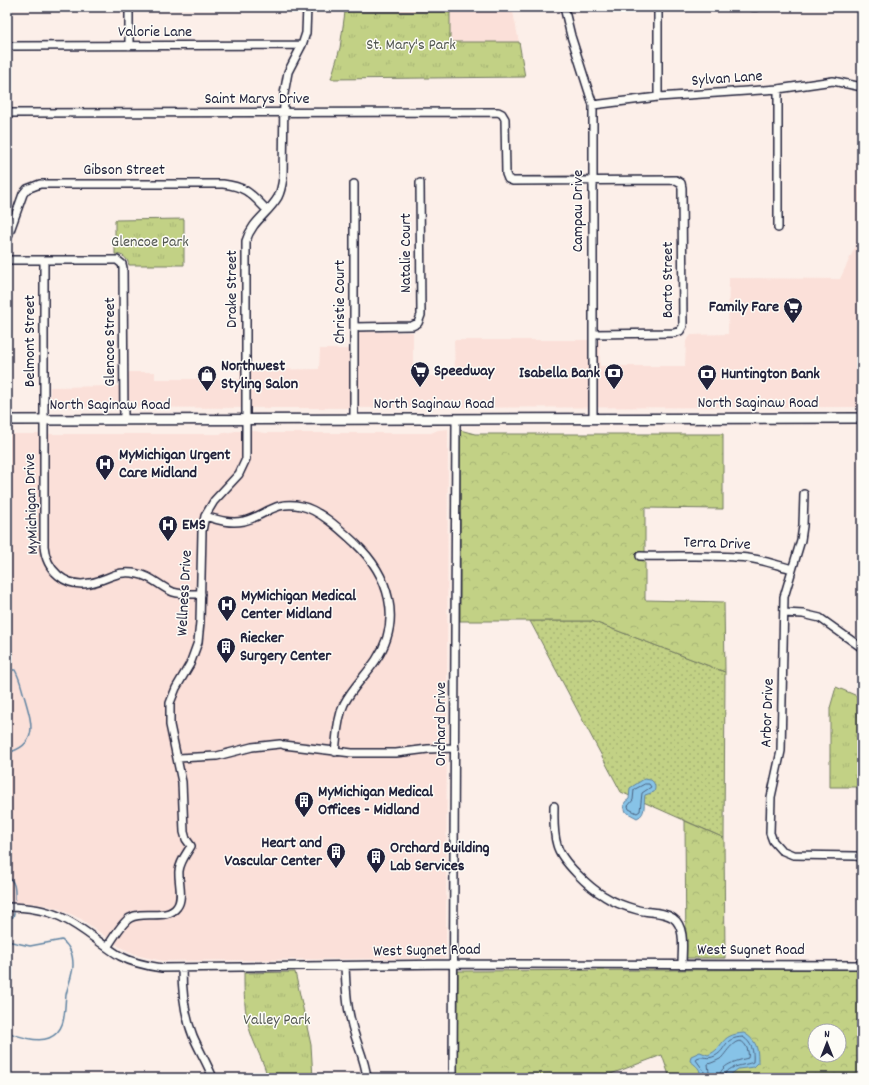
<svg xmlns="http://www.w3.org/2000/svg" width="869" height="1085" font-family="Dekko,sans-serif">
<style>
.built{fill:#fbe0d9}
.grass{fill:url(#grass-dots);stroke:#727a60}
.forest{fill:url(#forest-crowns);stroke:#727a60;fill-rule:evenodd}
.park{fill:url(#park-tufts);stroke:#727a60}
.water{fill:#87c3e7;stroke:#5f83a2}
.lines{fill:none;stroke-linecap:round;stroke-linejoin:round}
.shore{stroke:#4a6280;stroke-width:1}
.stream{stroke:#5f83a2;stroke-width:1.5}
.minor-casing{stroke:#22223b;stroke-width:10}
.major-casing{stroke:#22223b;stroke-width:12}
.minor{stroke:#fdfcf7;stroke-width:7}
.major{stroke:#fdfcf7;stroke-width:9}
.labels{text-anchor:middle;dominant-baseline:central;stroke-width:3;stroke-linejoin:round;paint-order:stroke}
.street-label{font-size:16px;fill:#22223b;stroke:#fdfcf7}
.park-label{font-size:16px;fill:#525751;stroke:#fdfcf7}
.poi-label{font-size:16px;font-weight:bold;fill:#22223b;stroke:#fdfcf7;text-anchor:start}
</style>
<defs>
<pattern id="grass-dots" width="8" height="8" patternUnits="userSpaceOnUse"><rect width="8" height="8" fill="#c2d185"/><path d="M2 2h.1M6 6h.1" fill="none" stroke="#a6b374" stroke-width="1.8" stroke-linecap="round"/></pattern>
<pattern id="forest-crowns" width="20" height="18" patternUnits="userSpaceOnUse"><rect width="20" height="18" fill="#c2d185"/><path d="M2 6a3 3 0 1 1 6 0M12 15a3 3 0 1 1 6 0" fill="none" stroke="#a6b374"/></pattern>
<pattern id="park-tufts" width="24" height="20" patternUnits="userSpaceOnUse"><rect width="24" height="20" fill="#c2d185"/><path d="M3 7l-1-3M5 7V3M7 7l1-3M15 17l-1-3M17 17v-4M19 17l1-3" fill="none" stroke="#a6b374"/></pattern>
</defs>
<rect width="100%" height="100%" fill="#fcefe9"/>
<filter id="ink" filterUnits="userSpaceOnUse"><feTurbulence type="fractalNoise" baseFrequency=".025" numOctaves="2"/><feDisplacementMap in="SourceGraphic" scale="8" xChannelSelector="R" yChannelSelector="G"/><feConvolveMatrix kernelMatrix="1 2 1 2 8 2 1 2 1" color-interpolation-filters="sRGB"/></filter>
<g filter="url(#ink)">
<path class="built" d="M 315,7 L 512,7 L 519,42 L 450,42 L 450,12 L 315,12 Z
M 856,157 L 862,157 L 862,407 L 285,408 L 50,407 L 50,387 L 120,386 L 120,372 L 155,372 L 155,379 L 240,379 L 240,370 L 319,369 L 320,349 L 358,349 L 358,333 L 360,332 L 413,332 L 413,376 L 455,376 L 454,340 L 600,340 L 600,366 L 685,366 L 686,341 L 691,335 L 728,334 L 729,278 L 840,279 L 856,245 Z
M 448,429 L 446,958 L 163,961 L 139,956 L 120,947 L 81,919 L 59,909 L 45,905 L 31,903 L 12,902 L 7,892 L 7,434 L 219,434 L 236,431 L 255,431 L 264,433 L 431,433 L 438,430 Z"/>
<path class="grass" d="M 530,621 L 592,621 L 725,672 L 724,838 L 621,792 Z"/>
<path class="forest" d="M 460,430 L 475,434 L 723,434 L 723,509 L 645,508 L 645,600 L 724,602 L 725,672 L 592,621 L 460,621 Z
M 685,821 L 724,838 L 725,958 L 686,958 Z
M 862,969 L 862,1078 L 670,1078 L 662,1055 L 600,1078 L 457,1078 L 458,971 ZM 815,1031 L 839,1031 L 839,1055 L 815,1055 Z"/>
<path class="park" d="M 345,12 L 450,12 L 450,42 L 519,42 L 525,77 L 331,79 L 340,48 Z
M 184,219 L 184,265 L 129,265 C 127,257 123,255 115,254 L 115,220 Z
M 836,687 L 862,698 L 862,787 L 830,787 L 830,708 Z
M 295,972 L 311,1045 L 313,1078 L 268,1078 C 264,1062 255,1047 250,1031 C 244,1010 244,995 244,973 Z"/>
<path class="water" d="M 644,779 L 651,780 C 655,783 656,787 654,792 L 645,795 C 643,803 647,814 637,818 L 626,812 L 624,806 L 625,802 L 629,799 L 630,788 Z
M 744,1033 C 757,1041 758,1048 758,1063 L 754,1067 L 738,1069 L 726,1078 L 687,1078 L 700,1073 C 700,1068 694,1064 690,1061 L 691,1056 L 700,1052 L 708,1055 C 726,1047 718,1035 744,1033 Z"/>
<g class="lines">
<path class="shore" d="M 645,784 L 649,784 L 651,787 L 642,793 L 640,811 L 637,813 L 629,809 L 628,806 L 633,800 L 634,790 Z
M 699,1078 L 703,1076 L 704,1071 L 696,1060 L 697,1058 C 703,1055 707,1060 715,1056 C 728,1049 722,1038 743,1037 C 752,1043 754,1051 753,1062 C 745,1066 725,1065 724,1078
M 708,1078 L 709,1072 L 708,1064 C 712,1063 716,1061 720,1059 C 725,1056 737,1031 746,1046 C 748,1050 749,1054 748,1058 C 737,1061 720,1064 719,1078"/>
<path class="stream" d="M 7,670 L 15,670 C 21,681 21,687 25,699 C 32,723 39,745 7,753
M 7,877 C 16,881 15,891 15,899
M 7,918 L 13,917 L 14,913
M 7,941 L 30,946 L 62,940 C 70,947 73,954 73,965 C 73,974 68,985 66,995 C 64,1010 67,1031 49,1038 C 37,1043 18,1036 7,1032"/>
<defs>
<path id="minor" d="M 129,7 L 129,46
M 564,7 L 571,36 L 593,105 L 593,418
M 658,7 L 658,97
M 753,7 L 756,7
M 7,46 L 302,45
M 778,89 L 778,228
M 593,105 L 658,97 L 778,89 L 833,81 L 862,87
M 7,113 L 498,112 L 502,114 L 505,119 L 506,174 L 508,179 L 513,181 L 676,180 L 681,183 L 682,188 L 683,326 L 680,331 L 674,333 L 593,334
M 354,184 L 354,419
M 7,239 L 23,194 L 27,189 L 40,184 L 223,184 C 247,187 251,194 267,210
M 7,260 L 117,260 L 122,264 L 123,268 L 124,420
M 44,261 L 44,546 C 46,570 65,588 90,583 C 109,580 116,569 138,574 C 152,576 160,587 173,592 C 182,595 192,594 201,594
M 354,327 L 412,326 L 418,323 L 421,315 L 420,183
M 804,494 L 803,526 L 801,540 L 784,597 L 781,751 L 771,797 L 770,833 L 773,841 L 781,850 L 793,855 L 855,856 L 862,857
M 205,516 C 218,520 230,524 244,521 C 265,516 275,500 301,506 C 320,510 341,530 355,543 C 389,575 403,620 376,660 C 366,675 352,688 344,704 C 337,719 337,736 335,752
M 640,556 C 676,557 712,554 748,558 C 763,560 777,565 792,569
M 784,613 L 803,614 L 820,618 L 862,648
M 284,745 L 352,753 L 396,753 L 428,749 L 455,748
M 178,758 L 217,756 L 252,747 L 280,744
M 554,806 C 554,819 553,832 557,845 C 561,861 590,888 604,896 C 613,902 627,907 638,910 C 649,913 663,911 673,918 C 686,927 682,950 682,964
M 7,907 C 26,907 44,909 61,917 C 83,927 100,944 120,956 C 133,963 148,966 162,968 L 453,964 L 862,965
M 107,947 C 113,939 122,922 130,918 C 143,910 167,921 177,907 C 184,898 178,881 179,871 C 180,861 187,853 191,846 L 186,839 L 184,832 L 182,782 L 170,725 L 170,703 L 176,688 L 190,664 L 198,642 L 200,622 L 202,531 L 205,516 L 214,501 L 239,474 L 246,459 L 246,241 C 252,221 268,214 278,197 C 281,191 282,185 283,178 L 284,94 L 288,72 L 302,45 L 306,33 L 307,7
M 345,966 C 346,985 346,1003 351,1021 C 355,1041 365,1058 367,1078
M 182,968 C 182,991 184,1014 193,1036 C 199,1050 207,1063 213,1078
M 453,1078 L 456,419"/>
<path id="major" d="M 7,420 L 862,418"/>
</defs>
<use href="#minor" class="minor-casing"/>
<use href="#major" class="major-casing"/>
<use href="#minor" class="minor"/>
<use href="#major" class="major"/>
</g>
</g>
<defs>
<symbol id="supermarket-pin" viewBox="-11 -11 22 30"><path d="M0 17L-7.5 6A9.5 9.5 0 1 1 7.5 6Z" fill="#22223b" stroke="#fdfcf7"/><path d="M-6-5.5h2.5l.6 2H6L4.5 2H-2.5L-4.4-4H-6ZM-1.5 3.2a1.3 1.3 0 1 0 .1 0ZM3 3.2a1.3 1.3 0 1 0 .1 0Z" fill="#fff"/></symbol>
<symbol id="bank-pin" viewBox="-11 -11 22 30"><path d="M0 17L-7.5 6A9.5 9.5 0 1 1 7.5 6Z" fill="#22223b" stroke="#fdfcf7"/><path d="M-6-4H6V4H-6ZM0-2.3a2.3 2.3 0 1 0 0 4.6a2.3 2.3 0 1 0 0-4.6Z" fill="#fff"/></symbol>
<symbol id="shop-pin" viewBox="-11 -11 22 30"><path d="M0 17L-7.5 6A9.5 9.5 0 1 1 7.5 6Z" fill="#22223b" stroke="#fdfcf7"/><path d="M-5-2.5h2.3a2.7 3.5 0 0 1 5.4 0H5L5.5 6h-11ZM-1.5-2.5h3a1.5 2.3 0 0 0-3 0Z" fill="#fff"/></symbol>
<symbol id="hospital-pin" viewBox="-11 -11 22 30"><path d="M0 17L-7.5 6A9.5 9.5 0 1 1 7.5 6Z" fill="#22223b" stroke="#fdfcf7"/><path d="M-5-5h3v3.5h4V-5h3V5h-3V1.5h-4V5h-3Z" fill="#fff"/></symbol>
<symbol id="building-pin" viewBox="-11 -11 22 30"><path d="M0 17L-7.5 6A9.5 9.5 0 1 1 7.5 6Z" fill="#22223b" stroke="#fdfcf7"/><path d="M-4-6H4V6H1V3H-1V6H-4ZM-2.5-4.3h1.7v1.8h-1.7ZM.8-4.3h1.7v1.8H.8ZM-2.5-1h1.7V.8h-1.7ZM.8-1h1.7V.8H.8Z" fill="#fff"/></symbol>
</defs>
<g fill-rule="evenodd">
<use href="#supermarket-pin" x="782" y="296" width="22" height="30"/>
<use href="#supermarket-pin" x="409" y="360" width="22" height="30"/>
<use href="#bank-pin" x="603" y="362" width="22" height="30"/>
<use href="#bank-pin" x="696" y="363" width="22" height="30"/>
<use href="#shop-pin" x="196" y="364" width="22" height="30"/>
<use href="#hospital-pin" x="94" y="453" width="22" height="30"/>
<use href="#hospital-pin" x="157" y="514" width="22" height="30"/>
<use href="#hospital-pin" x="216" y="594" width="22" height="30"/>
<use href="#building-pin" x="215" y="636" width="22" height="30"/>
<use href="#building-pin" x="293" y="790" width="22" height="30"/>
<use href="#building-pin" x="325" y="841" width="22" height="30"/>
<use href="#building-pin" x="365" y="846" width="22" height="30"/>
</g>
<g class="labels">
<g class="street-label">
<text x="155" y="32">Valorie Lane</text>
<text transform="translate(727 79) rotate(-4)">Sylvan Lane</text>
<text x="257" y="99">Saint Marys Drive</text>
<text x="124" y="170">Gibson Street</text>
<text transform="translate(578 211) rotate(-90)">Campau Drive</text>
<text transform="translate(406 253) rotate(-90)">Natalie Court</text>
<text transform="translate(668 280) rotate(-90)">Barto Street</text>
<text transform="translate(232 289) rotate(-90)">Drake Street</text>
<text transform="translate(340 302) rotate(-90)">Christie Court</text>
<text transform="translate(30 341) rotate(-90)">Belmont Street</text>
<text transform="translate(110 342) rotate(-90)">Glencoe Street</text>
<text x="758" y="403">North Saginaw Road</text>
<text x="434" y="404">North Saginaw Road</text>
<text x="110" y="405">North Saginaw Road</text>
<text transform="translate(32 504) rotate(-92)">MyMichigan Drive</text>
<text transform="translate(717 544) rotate(2)">Terra Drive</text>
<text transform="translate(185 593) rotate(-87)">Wellness Drive</text>
<text transform="translate(768 713) rotate(-88)">Arbor Drive</text>
<text transform="translate(441 724) rotate(-90)">Orchard Drive</text>
<text x="751" y="950">West Sugnet Road</text>
<text transform="translate(427 951) rotate(-1)">West Sugnet Road</text>
</g>
<g class="park-label">
<text x="411" y="45">St. Mary's Park</text>
<text x="150" y="242">Glencoe Park</text>
<text x="277" y="1020">Valley Park</text>
</g>
<g class="poi-label">
<text x="779" y="307" text-anchor="end">Family Fare</text>
<text x="221" y="366">Northwest<tspan x="221" dy="18">Styling Salon</tspan></text>
<text x="434" y="371">Speedway</text>
<text x="600" y="373" text-anchor="end">Isabella Bank</text>
<text x="721" y="374">Huntington Bank</text>
<text x="119" y="455">MyMichigan Urgent<tspan x="119" dy="18">Care Midland</tspan></text>
<text x="182" y="525">EMS</text>
<text x="241" y="596">MyMichigan Medical<tspan x="241" dy="18">Center Midland</tspan></text>
<text x="240" y="638">Riecker<tspan x="240" dy="18">Surgery Center</tspan></text>
<text x="318" y="792">MyMichigan Medical<tspan x="318" dy="18">Offices - Midland</tspan></text>
<text x="322" y="843" text-anchor="end">Heart and<tspan x="322" dy="18">Vascular Center</tspan></text>
<text x="390" y="848">Orchard Building<tspan x="390" dy="18">Lab Services</tspan></text>
</g>
</g>
<rect width="869" height="1085" fill="none" stroke="#fdfcf7" stroke-width="24"/>
<rect x="12" y="12" width="845" height="1061" fill="none" stroke="#22223b" stroke-width="1.5" filter="url(#ink)"/>
<g transform="translate(827 1043)"><circle r="19" fill="#fdfcf7" stroke="#a5a5ac"/>
<path d="M0-3L7 15L0 10L-7 15Z" fill="#22223b"/>
<text y="-6" font-size="11" font-weight="bold" text-anchor="middle" fill="#22223b">N</text>
</g>
</svg>
